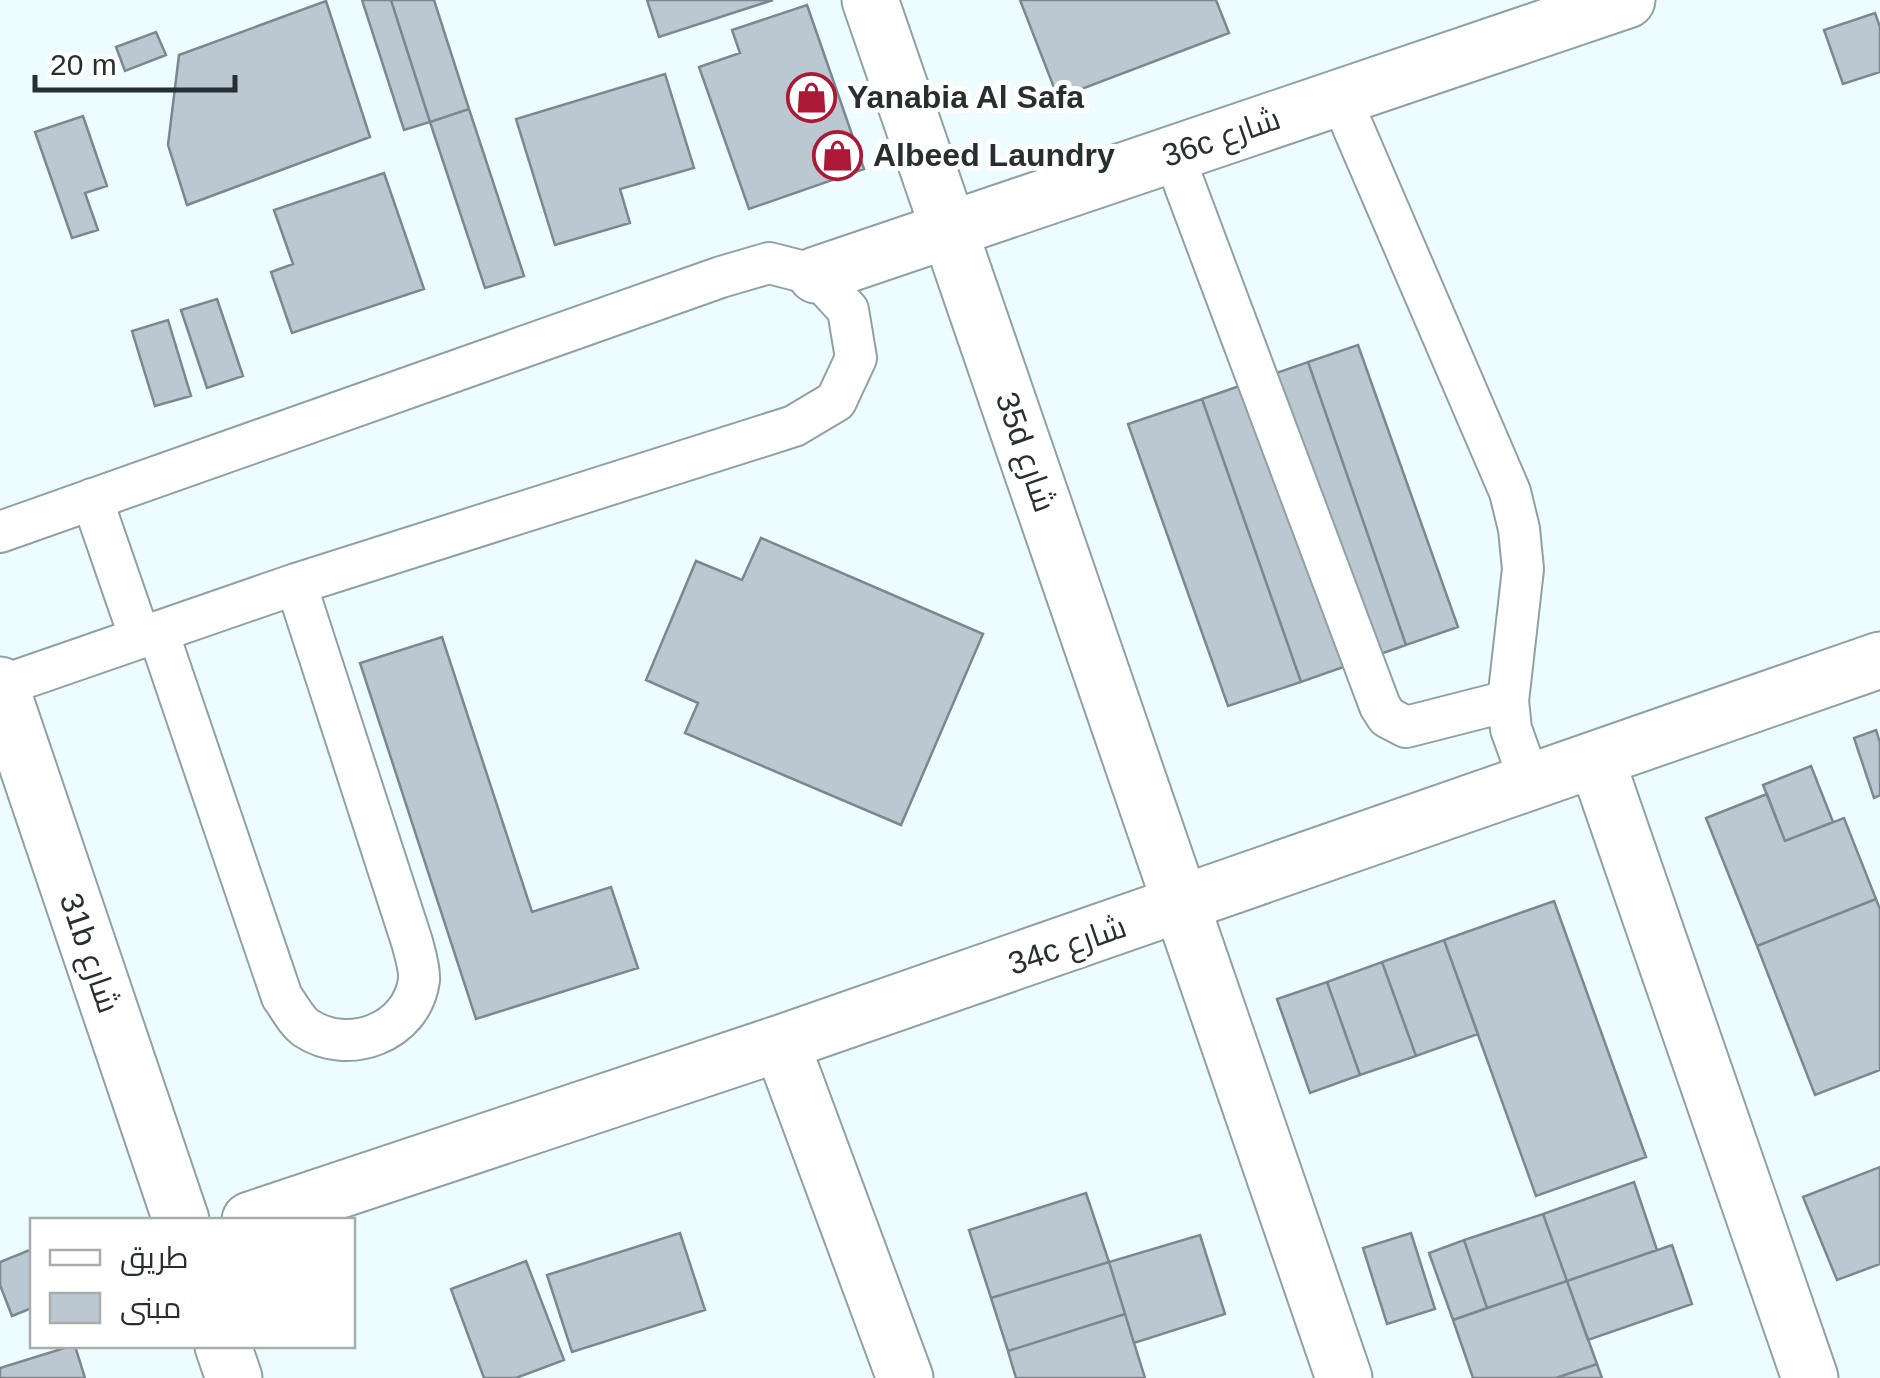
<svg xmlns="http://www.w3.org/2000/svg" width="1880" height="1378" font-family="Helvetica,Cairo,sans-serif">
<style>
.building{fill:#bbc7d1;stroke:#7c8790;stroke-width:2.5}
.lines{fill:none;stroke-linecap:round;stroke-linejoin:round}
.lane-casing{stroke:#90a0a4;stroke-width:44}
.street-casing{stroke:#90a0a4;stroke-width:59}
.lane{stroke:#fff;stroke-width:40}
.street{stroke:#fff;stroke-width:55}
.labels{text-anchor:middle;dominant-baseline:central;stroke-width:10;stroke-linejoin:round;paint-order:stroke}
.poi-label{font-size:32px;font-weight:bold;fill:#282f31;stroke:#fff;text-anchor:start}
.street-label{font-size:32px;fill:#282f31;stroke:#fff}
</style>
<rect width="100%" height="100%" fill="#edfcff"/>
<path class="building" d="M 362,0 L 391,0 L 430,122 L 404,130 Z
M 391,0 L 434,0 L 469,109 L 430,122 Z
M 647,0 L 773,0 L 659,37 Z
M 1020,0 L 1216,0 L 1229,33 L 1058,98 Z
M 326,1 L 370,137 L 187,205 L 168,145 L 179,55 Z
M 807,5 L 864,169 L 749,209 L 699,67 L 740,53 L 732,30 Z
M 1875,13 L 1880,27 L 1880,72 L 1843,84 L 1824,30 Z
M 156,32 L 166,55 L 125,71 L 116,47 Z
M 665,74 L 694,168 L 620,189 L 630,223 L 555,245 L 516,119 Z
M 469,109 L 524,276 L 485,288 L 430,122 Z
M 83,116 L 107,186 L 85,193 L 98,230 L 72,238 L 35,132 Z
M 384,173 L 424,289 L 292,333 L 271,272 L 293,264 L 274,210 Z
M 217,299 L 243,376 L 207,388 L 181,310 Z
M 168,320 L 191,396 L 155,406 L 132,331 Z
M 1358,345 L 1458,627 L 1406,645 L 1308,362 Z
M 1308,362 L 1406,645 L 1301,682 L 1202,399 Z
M 1202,399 L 1301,682 L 1228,706 L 1128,424 Z
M 761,538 L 983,634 L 901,825 L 685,733 L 698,703 L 646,680 L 696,561 L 742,580 Z
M 442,637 L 532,912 L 611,887 L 638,968 L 476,1019 L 360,663 Z
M 1876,730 L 1880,743 L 1880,795 L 1874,798 L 1854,738 Z
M 1811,766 L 1833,822 L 1785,841 L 1763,785 Z
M 1767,794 L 1785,841 L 1844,818 L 1876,899 L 1757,946 L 1706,818 Z
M 1876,899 L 1880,909 L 1880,1070 L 1815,1095 L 1757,946 Z
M 1554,901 L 1646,1157 L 1536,1196 L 1444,940 Z
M 1444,940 L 1478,1034 L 1416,1056 L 1382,962 Z
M 1382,962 L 1416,1056 L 1360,1075 L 1327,982 Z
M 1327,982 L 1360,1075 L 1310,1093 L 1277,999 Z
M 1880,1167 L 1880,1264 L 1837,1280 L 1803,1197 Z
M 1634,1182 L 1657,1250 L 1567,1281 L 1543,1214 Z
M 1086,1193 L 1109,1262 L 991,1298 L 969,1230 Z
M 1543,1214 L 1567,1281 L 1487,1308 L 1464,1240 Z
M 680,1233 L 705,1310 L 572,1352 L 547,1275 Z
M 1411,1233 L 1435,1309 L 1387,1324 L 1363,1248 Z
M 1200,1235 L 1225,1314 L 1134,1343 L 1109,1262 Z
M 1464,1240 L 1487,1308 L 1453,1320 L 1429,1253 Z
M 1672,1245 L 1692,1304 L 1588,1340 L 1567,1281 Z
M 32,1249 L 32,1308 L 12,1316 L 0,1285 L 0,1262 Z
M 526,1261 L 564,1360 L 516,1378 L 484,1378 L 451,1289 Z
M 1109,1262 L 1125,1314 L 1008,1351 L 991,1298 Z
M 1567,1281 L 1597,1364 L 1556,1378 L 1473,1378 L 1453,1320 Z
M 1125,1314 L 1145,1378 L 1016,1378 L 1008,1351 Z
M 71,1346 L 75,1346 L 85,1378 L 0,1378 L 0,1368 Z
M 1597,1364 L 1602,1378 L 1556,1378 Z"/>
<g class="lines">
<defs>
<path id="lane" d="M 1340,97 L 1510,492 L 1519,529 L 1523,569 L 1508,701 L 1511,729 L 1530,782
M 1173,154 L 1380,706 L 1387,717 L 1406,727 L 1508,701
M 92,499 L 140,638
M 0,532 L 721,277 L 769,263 L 816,275 L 848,310 L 856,358 L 836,401 L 794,426 L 296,584 L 1,686
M 158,632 L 282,997 C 289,1006 296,1021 306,1028 C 348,1056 412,1033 419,980 C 420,969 415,953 412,942 L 296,584"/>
<path id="street" d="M 870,0 L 1344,1378
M 816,275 L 1627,0
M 0,685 L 181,1220
M 1596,759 L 1810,1378
M 781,1043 L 905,1378
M 250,1220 L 781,1043 L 1880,660
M 223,1346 L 234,1378"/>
</defs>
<use href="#lane" class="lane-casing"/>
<use href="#street" class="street-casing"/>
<use href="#lane" class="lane"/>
<use href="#street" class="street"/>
</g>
<defs>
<symbol id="shop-ring" viewBox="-11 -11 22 22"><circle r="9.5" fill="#fff" stroke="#ad1836" stroke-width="1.5"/><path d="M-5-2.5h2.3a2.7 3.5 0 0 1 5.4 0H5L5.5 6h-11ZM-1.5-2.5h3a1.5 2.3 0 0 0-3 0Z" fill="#ad1836"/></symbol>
</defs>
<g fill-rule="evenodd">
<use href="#shop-ring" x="784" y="70" width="55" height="55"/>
<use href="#shop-ring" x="810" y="128" width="55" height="55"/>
</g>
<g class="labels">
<g class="poi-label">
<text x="847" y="97">Yanabia Al Safa</text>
<text x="873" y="155">Albeed Laundry</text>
</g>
<g class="street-label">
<text transform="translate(1221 137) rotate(-19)">36c شارع</text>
<text transform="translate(1026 452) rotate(71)">35d شارع</text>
<text transform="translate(1067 945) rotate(-19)">34c شارع</text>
<text transform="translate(90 953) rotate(71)">31b شارع</text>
</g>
</g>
<rect x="30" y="1218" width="325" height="130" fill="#ffffff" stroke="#a9acad" stroke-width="2.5"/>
<rect x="50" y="1250" width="50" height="15" fill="#ffffff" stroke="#a9acad" stroke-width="2.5"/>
<text x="120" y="1268" font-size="30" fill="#282f31">طريق</text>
<rect x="50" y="1293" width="50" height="30" fill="#bbc7d1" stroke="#a9acad" stroke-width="2.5"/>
<text x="120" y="1318" font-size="30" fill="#282f31">مبنى</text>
<path d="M35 75v15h200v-15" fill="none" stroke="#282f31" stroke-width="5"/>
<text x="50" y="75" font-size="30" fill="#282f31" stroke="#ffffff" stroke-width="8" paint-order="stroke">20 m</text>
</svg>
